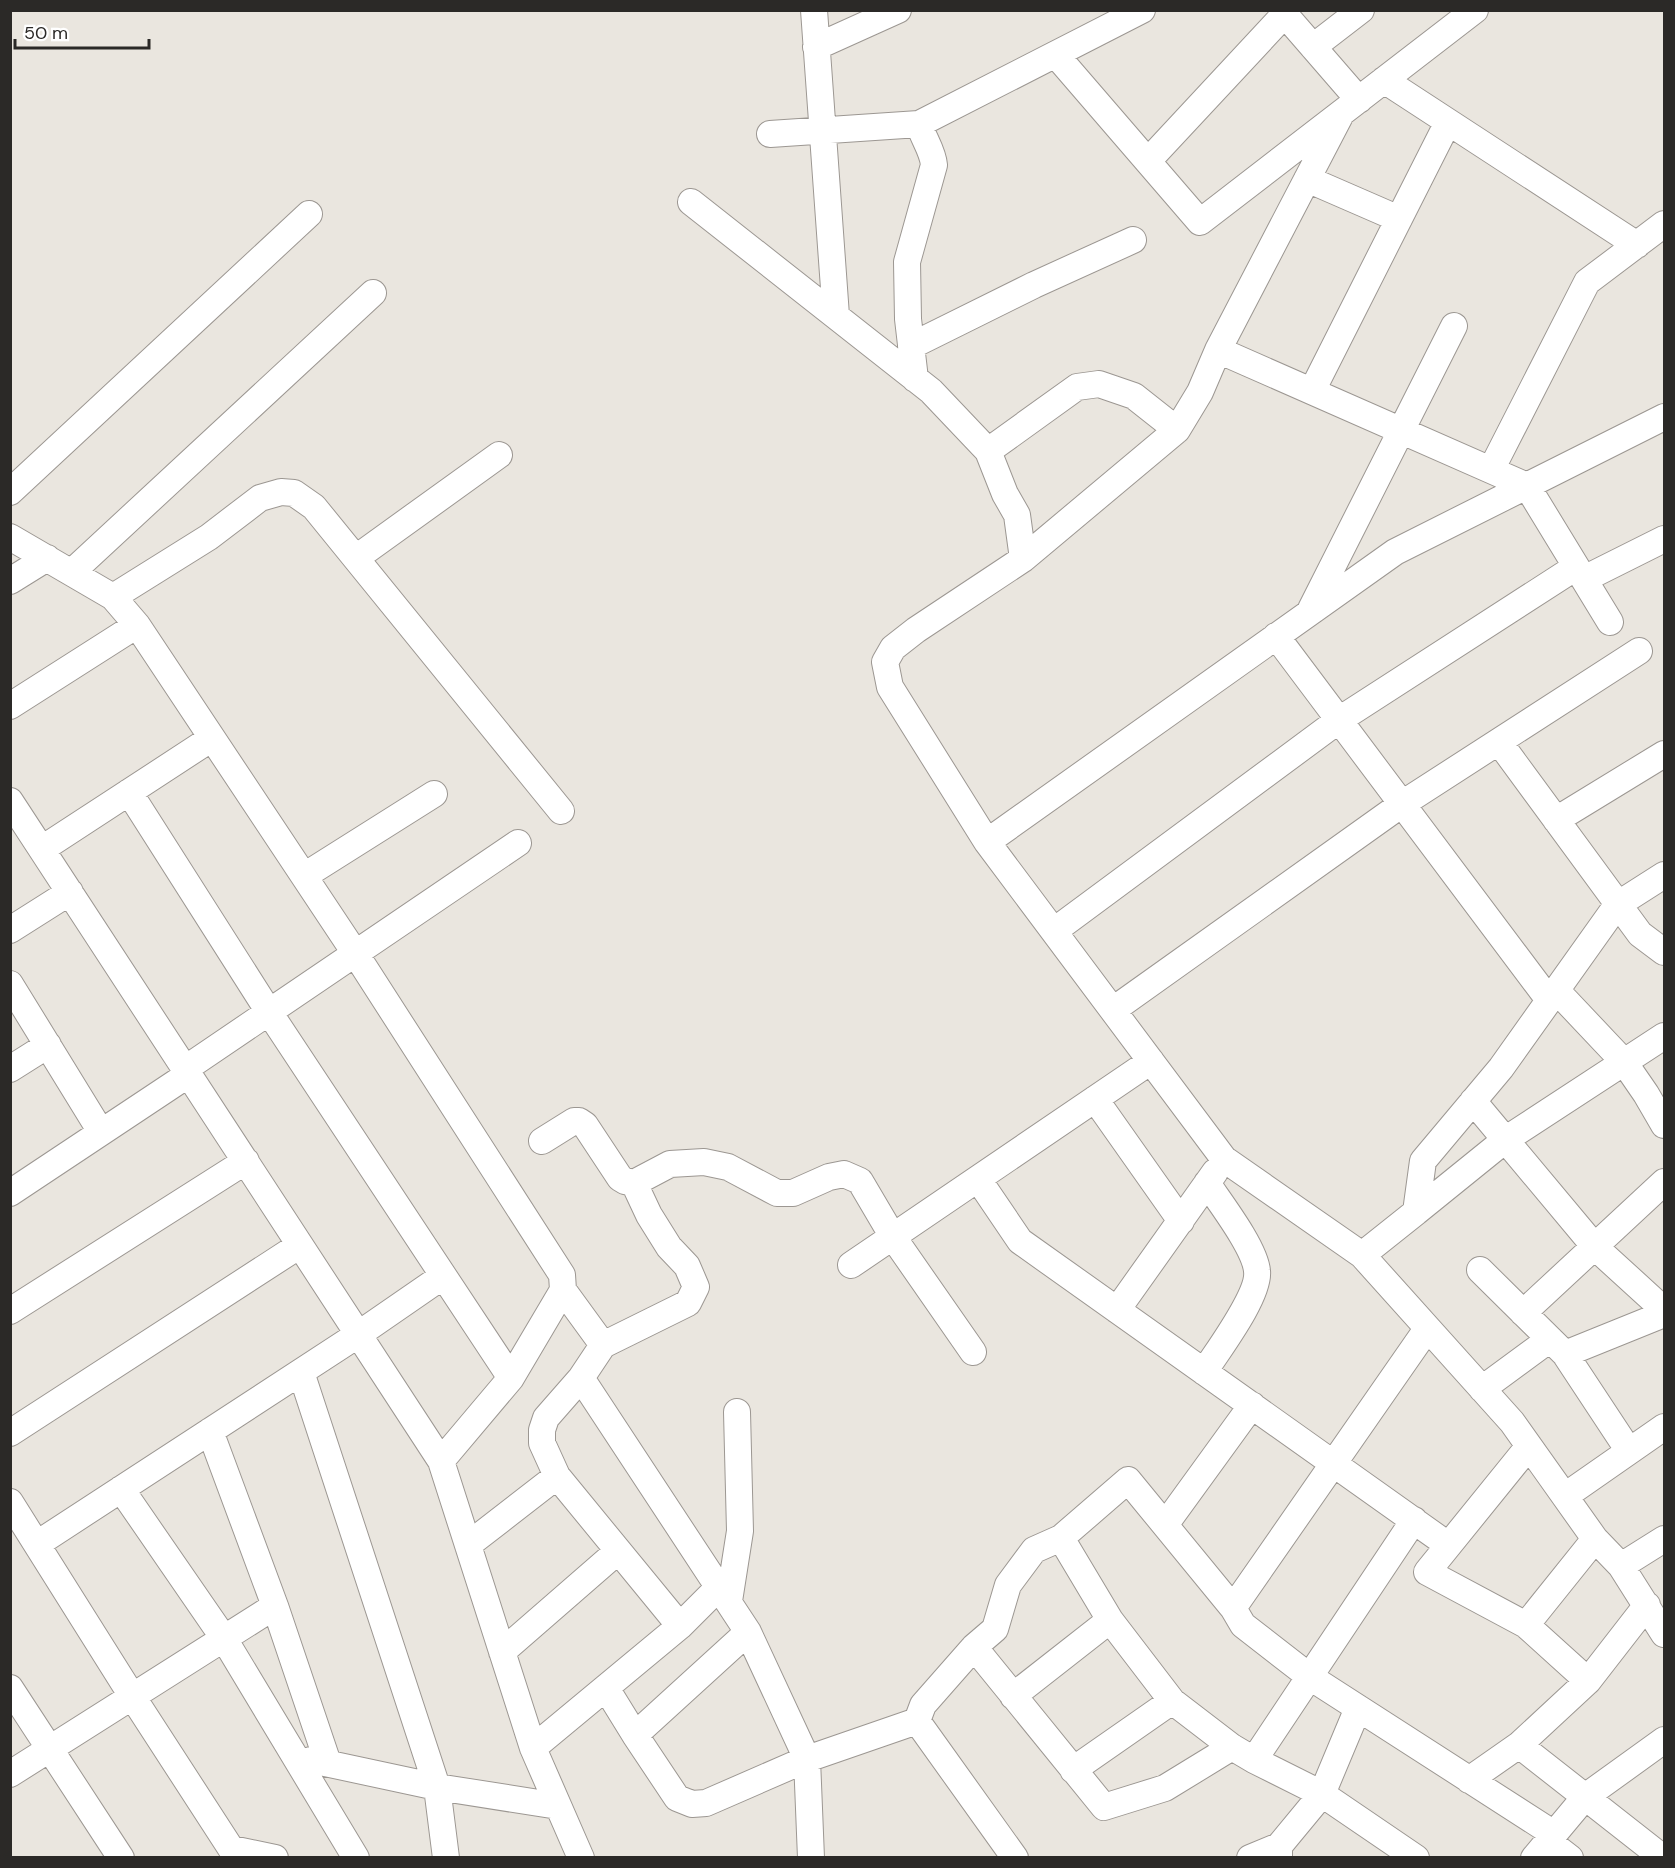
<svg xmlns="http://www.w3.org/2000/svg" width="1675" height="1868" font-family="'DM Sans',sans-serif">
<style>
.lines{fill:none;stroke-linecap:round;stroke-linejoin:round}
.minor-casing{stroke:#9c9792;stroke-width:28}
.minor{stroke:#fff;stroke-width:26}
</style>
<rect width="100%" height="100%" fill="#eae6df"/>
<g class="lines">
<defs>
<path id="minor" d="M 814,10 L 836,316
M 1281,10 L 1359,100
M 816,47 L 898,10
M 1313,47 L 1361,10
M 1056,55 L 1200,222 L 1475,10
M 1384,80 L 1637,245
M 1341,114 L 1218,350 L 1200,392 L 1177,430 L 1023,559 L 916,630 L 893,648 L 885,662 L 890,687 L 987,842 L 1224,1159 L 1362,1255 L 1512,1422 L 1595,1539 L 1621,1566 L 1664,1634
M 770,134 L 919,124 L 1142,10
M 1148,161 L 1284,15
M 1307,179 L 1399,219
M 691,202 L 931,391 L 988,451 L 1005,494 L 1017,515 L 1023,559
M 911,346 L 1034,285 L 1133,240
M 1218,350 L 1527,486 L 1610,622
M 915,379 L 908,319 L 907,262 L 934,165 C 933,151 923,138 919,124
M 1312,391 L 1448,122
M 988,451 L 1077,387 L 1099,384 L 1134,396 L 1177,430
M 1491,470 L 1587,282 L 1664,224
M 10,492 L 309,214
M 10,537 L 113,597 L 137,625 L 355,953 L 562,1275 L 563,1290 L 511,1378 L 441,1461
M 356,558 L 499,455
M 72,572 L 373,293
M 1584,579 L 1664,539
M 10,581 L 47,558
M 113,597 L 209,537 L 260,498 L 281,492 L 294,493 L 314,507 L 561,811
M 1311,609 L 1454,326
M 1276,636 L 1549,1000
M 10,706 L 137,625
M 1499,742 L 1640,934 L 1664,952
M 129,792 L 269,1012 L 511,1378
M 10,801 L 441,1461 L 533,1748 L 581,1858
M 1556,820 L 1664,754
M 987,842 L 1395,552 L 1664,417
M 42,849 L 212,738
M 304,876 L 434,794
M 10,930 L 70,892
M 1054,931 L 1339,720 L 1576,567
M 10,984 L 101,1132
M 1556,990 L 1624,1062 L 1646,1094 L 1664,1125
M 1113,1010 L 1402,804 L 1639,651
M 10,1069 L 48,1045
M 185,1069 L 518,843
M 1095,1099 L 1181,1221
M 1473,1101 L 1595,1247 L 1664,1310
M 542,1141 L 574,1121 L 579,1121 L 585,1125 L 620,1178 L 625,1181 L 634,1183 L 670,1164 L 704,1162 L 728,1167 L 777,1193 L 793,1193 L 829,1177 L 844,1174 L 860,1181 L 893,1237 L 973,1352
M 978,1179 L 1020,1241 L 1448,1545
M 634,1183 L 649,1215 L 669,1247 L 687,1266 L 696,1287 L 688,1303 L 603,1345 L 581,1378 L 546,1418 L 542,1430 L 542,1443 L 557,1476 L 680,1626
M 10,1193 L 189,1074
M 1416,1212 L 1505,1140 L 1664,1036
M 1362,1255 L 1416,1212 L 1423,1161 L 1501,1068 L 1617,905 L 1664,875
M 851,1265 L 1151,1061
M 1480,1270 L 1565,1354 L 1629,1451
M 563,1290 L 603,1345
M 1117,1310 L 1215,1172
M 10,1311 L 246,1161
M 1523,1313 L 1664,1182
M 1427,1329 L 1233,1608 L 1243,1625 L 1310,1677 L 1554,1834
M 1565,1354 L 1664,1314
M 301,1372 L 437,1787 L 446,1858
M 1204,1372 C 1218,1350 1260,1295 1257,1271 C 1255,1248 1221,1204 1207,1183
M 581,1378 L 748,1632 L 807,1759 L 811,1858
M 1482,1389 L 1550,1339
M 210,1431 L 275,1606 L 328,1763
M 10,1433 L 300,1245
M 1529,1446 L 1427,1572 L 1526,1625 L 1588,1681
M 121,1489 L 223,1637 L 356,1858
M 1565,1496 L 1664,1427
M 10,1502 L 132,1696 L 237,1858
M 1165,1525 L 1252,1405
M 37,1544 L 359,1334 L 443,1276
M 468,1545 L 557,1476
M 1621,1566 L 1664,1539
M 729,1601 L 740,1531 L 737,1412
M 1233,1608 L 1128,1480 L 1061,1538 L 1110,1620 L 1172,1701 L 1232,1747 L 1254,1760 L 1322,1794 L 1416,1858
M 1526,1625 L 1595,1539
M 974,1647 L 1104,1807 L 1165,1788 L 1232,1747
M 502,1652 L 618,1551
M 10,1688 L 121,1858
M 606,1688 L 635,1735 L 677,1798 L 692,1804 L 706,1803 L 807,1759 L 917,1721
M 1013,1696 L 1110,1620
M 635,1735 L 748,1632
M 1519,1745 L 1663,1858
M 533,1748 L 680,1626 L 719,1587
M 311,1760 L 437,1787 L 558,1806
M 1254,1760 L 1414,1520
M 1073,1770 L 1172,1701
M 10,1774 L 275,1606
M 1469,1780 L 1519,1745 L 1588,1681 L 1647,1605
M 1548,1841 L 1570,1858
M 232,1849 L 275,1858
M 1015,1858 L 917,1721 L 923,1705 L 974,1647 L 995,1629 L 1008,1585 L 1034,1550 L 1061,1538
M 1250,1858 L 1279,1846
M 1279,1858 L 1279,1846 L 1322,1794 L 1358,1708
M 1534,1858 L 1585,1797 L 1664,1740"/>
</defs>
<use href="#minor" class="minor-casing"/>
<use href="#minor" class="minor"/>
</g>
<rect width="1675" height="1868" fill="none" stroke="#2b2927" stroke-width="24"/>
<path d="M15 39v9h134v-9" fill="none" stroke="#2b2927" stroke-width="3"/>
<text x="24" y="39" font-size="18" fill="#2b2927" stroke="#ffffff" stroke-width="4.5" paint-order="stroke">50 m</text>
</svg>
